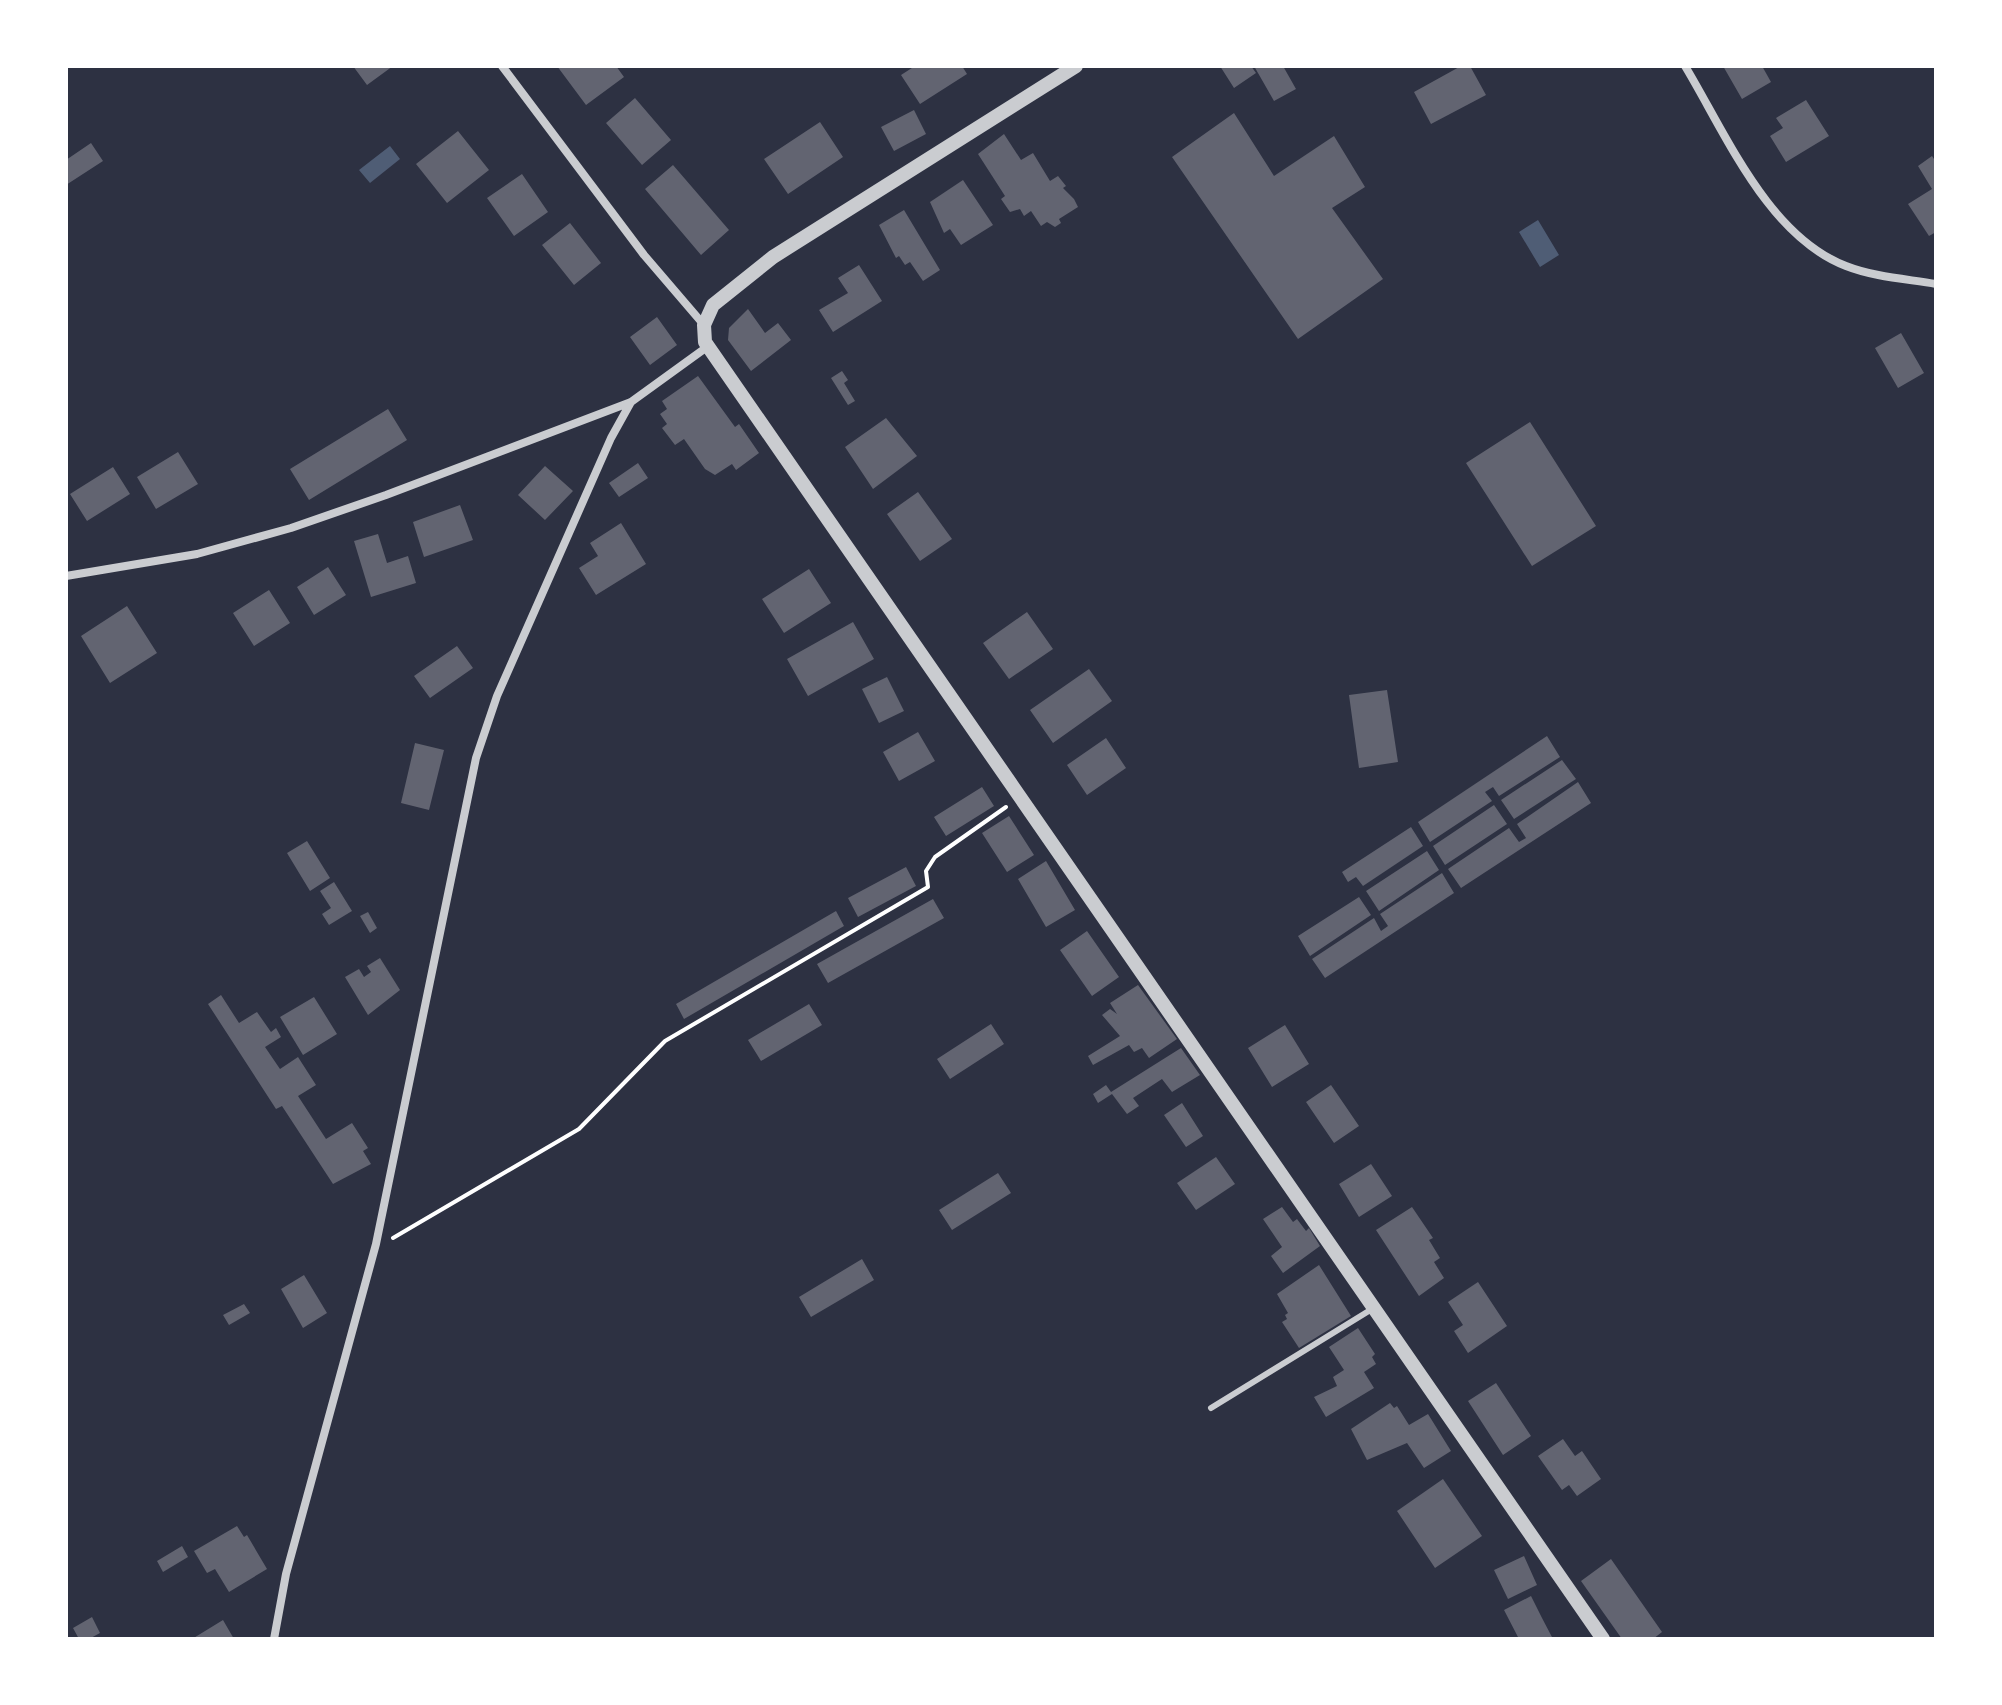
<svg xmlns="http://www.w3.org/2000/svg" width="2002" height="1705" font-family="Poppins,sans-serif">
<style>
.water{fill:#4f5d75}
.building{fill:#626471}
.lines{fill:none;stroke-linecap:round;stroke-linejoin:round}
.path{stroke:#fff;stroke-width:4}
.service{stroke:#caccd0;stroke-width:6}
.minor{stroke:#caccd0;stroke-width:8}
.tertiary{stroke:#caccd0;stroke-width:14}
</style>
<rect width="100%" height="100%" fill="#2d3142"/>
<path class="water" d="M 390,146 L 400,159 L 370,183 L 359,170 Z
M 1538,220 L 1559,255 L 1540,267 L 1519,232 Z"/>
<path class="building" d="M 353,66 L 393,66 L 367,85 Z
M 557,66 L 616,66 L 624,77 L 586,105 Z
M 915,66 L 962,66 L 967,74 L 920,104 L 901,75 Z
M 1220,66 L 1251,66 L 1256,73 L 1234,88 Z
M 1254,66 L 1283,66 L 1296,89 L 1274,101 Z
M 1461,66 L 1470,66 L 1486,95 L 1431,124 L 1414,92 Z
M 1723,66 L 1762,66 L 1771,82 L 1742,99 Z
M 635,98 L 671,140 L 642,165 L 606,123 Z
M 1806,100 L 1829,136 L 1786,162 L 1770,136 L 1783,128 L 1776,118 Z
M 914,110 L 926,134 L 894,151 L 881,127 Z
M 1234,113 L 1274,176 L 1334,136 L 1365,187 L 1332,208 L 1383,279 L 1298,339 L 1172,157 Z
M 820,122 L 843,157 L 788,194 L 764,159 Z
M 458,131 L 489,170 L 447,203 L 416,164 Z
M 1004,134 L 1021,160 L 1033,153 L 1050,181 L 1058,176 L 1066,186 L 1063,188 L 1074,199 L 1078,207 L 1059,219 L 1061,223 L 1055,227 L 1047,222 L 1041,226 L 1031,211 L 1024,216 L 1020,209 L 1010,212 L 1001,199 L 1005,196 L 978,154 Z
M 91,143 L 103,161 L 66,185 L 66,160 Z
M 1932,156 L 1936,162 L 1936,232 L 1929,236 L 1908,204 L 1932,189 L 1918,166 Z
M 673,165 L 729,230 L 701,255 L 645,189 Z
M 522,174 L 548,212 L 514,236 L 487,198 Z
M 963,180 L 993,225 L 961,245 L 950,229 L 944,233 L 930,202 Z
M 904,210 L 940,270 L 923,281 L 910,262 L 905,265 L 899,256 L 896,258 L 879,225 Z
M 570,223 L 601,263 L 574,285 L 542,245 Z
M 859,265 L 882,301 L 833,332 L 819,310 L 848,293 L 838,278 Z
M 748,309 L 765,333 L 778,323 L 791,340 L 751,371 L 728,340 L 729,328 Z
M 657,317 L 677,345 L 650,365 L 630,337 Z
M 1901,333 L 1924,373 L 1898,388 L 1875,348 Z
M 842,371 L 848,380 L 844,383 L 855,401 L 848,405 L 831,378 Z
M 698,376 L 735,427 L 739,424 L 759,453 L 736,470 L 732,464 L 715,475 L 705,469 L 684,439 L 675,445 L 662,428 L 667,424 L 660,414 L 667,409 L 662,401 Z
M 388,409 L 407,440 L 309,500 L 290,469 Z
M 886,418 L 917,456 L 873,489 L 845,447 Z
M 1530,422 L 1596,526 L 1532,566 L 1466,463 Z
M 178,452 L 198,484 L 156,509 L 137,477 Z
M 638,463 L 648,478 L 619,497 L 609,483 Z
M 545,466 L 573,491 L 545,520 L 518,495 Z
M 113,467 L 130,494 L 87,521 L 70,494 Z
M 918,492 L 952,539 L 920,561 L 887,514 Z
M 460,505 L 473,540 L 424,557 L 413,522 Z
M 621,523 L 646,564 L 596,595 L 579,568 L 598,556 L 590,543 Z
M 378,534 L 387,563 L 408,556 L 416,583 L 371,597 L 354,541 Z
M 328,567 L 346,595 L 314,615 L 297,587 Z
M 809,569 L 831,603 L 784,633 L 762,599 Z
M 269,590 L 290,623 L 254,646 L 233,613 Z
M 127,606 L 157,653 L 110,683 L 81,636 Z
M 1027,612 L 1053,649 L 1009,679 L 983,643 Z
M 853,622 L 874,659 L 808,696 L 787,659 Z
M 457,646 L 473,668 L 430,698 L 414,676 Z
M 1089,669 L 1112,701 L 1053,743 L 1030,710 Z
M 887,677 L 904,711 L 879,723 L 862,689 Z
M 1387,690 L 1398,762 L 1359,768 L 1349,695 Z
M 918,732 L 935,761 L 899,781 L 883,752 Z
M 1547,736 L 1560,757 L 1499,796 L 1493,787 L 1485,792 L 1492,801 L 1430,842 L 1418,822 Z
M 1106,738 L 1126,768 L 1087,795 L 1067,765 Z
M 415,743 L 444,750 L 429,810 L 401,803 Z
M 1562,760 L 1576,779 L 1514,819 L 1501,800 Z
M 1578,782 L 1591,803 L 1461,888 L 1448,869 L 1509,828 L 1519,842 L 1526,838 L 1517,824 Z
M 982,787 L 994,806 L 946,836 L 934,817 Z
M 1494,805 L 1507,824 L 1445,865 L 1433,846 Z
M 1009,816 L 1034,855 L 1007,872 L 982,833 Z
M 1411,827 L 1423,846 L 1363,886 L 1356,877 L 1348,882 L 1342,872 Z
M 307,841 L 330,878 L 310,891 L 287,853 Z
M 1427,851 L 1439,870 L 1379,911 L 1366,891 Z
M 1046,861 L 1075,910 L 1046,927 L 1018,879 Z
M 906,867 L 916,886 L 858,917 L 848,898 Z
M 1442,873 L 1454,893 L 1325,978 L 1312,959 L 1374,918 L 1381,931 L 1388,926 L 1380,914 Z
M 334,882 L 352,911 L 329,925 L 322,914 L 331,908 L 320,891 Z
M 1359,897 L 1371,915 L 1310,956 L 1298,936 Z
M 933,899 L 944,918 L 828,983 L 817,964 Z
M 836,911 L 844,926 L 684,1019 L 676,1004 Z
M 368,912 L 377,928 L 370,933 L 360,916 Z
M 1087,931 L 1119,977 L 1092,996 L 1060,950 Z
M 380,958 L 400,990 L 368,1015 L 345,977 L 359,969 L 364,977 L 371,972 L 367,966 Z
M 1138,985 L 1177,1039 L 1149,1058 L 1142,1048 L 1134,1052 L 1129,1045 L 1093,1065 L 1088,1056 L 1120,1036 L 1102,1015 L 1110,1009 L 1117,1014 L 1110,1003 Z
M 221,995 L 239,1023 L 257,1012 L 271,1032 L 276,1028 L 281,1037 L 265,1047 L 280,1069 L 298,1057 L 316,1085 L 298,1096 L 326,1139 L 352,1123 L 368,1148 L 363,1151 L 371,1164 L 333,1184 L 282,1106 L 276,1109 L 208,1004 Z
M 314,997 L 337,1034 L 303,1055 L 280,1017 Z
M 809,1004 L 822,1025 L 761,1061 L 748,1040 Z
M 991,1024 L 1004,1044 L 950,1079 L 937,1059 Z
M 1285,1025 L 1309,1064 L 1272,1087 L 1248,1048 Z
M 1181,1048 L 1200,1075 L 1172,1092 L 1162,1079 L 1133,1098 L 1139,1106 L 1127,1114 L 1112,1094 L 1098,1103 L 1093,1094 L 1106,1085 L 1111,1092 Z
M 1331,1085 L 1359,1126 L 1334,1143 L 1306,1102 Z
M 1182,1103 L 1203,1136 L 1186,1147 L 1164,1115 Z
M 1216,1157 L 1235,1184 L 1196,1210 L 1177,1183 Z
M 1371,1164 L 1392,1196 L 1359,1217 L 1339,1184 Z
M 998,1173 L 1011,1193 L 952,1230 L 939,1210 Z
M 1282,1207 L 1293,1222 L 1297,1219 L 1306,1231 L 1309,1228 L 1320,1246 L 1283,1273 L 1271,1256 L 1282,1247 L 1263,1219 Z
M 1412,1207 L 1433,1238 L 1429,1240 L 1440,1258 L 1434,1262 L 1444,1278 L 1419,1296 L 1376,1230 Z
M 862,1259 L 874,1280 L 811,1317 L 799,1297 Z
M 1319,1265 L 1351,1316 L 1299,1348 L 1282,1322 L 1287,1319 L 1285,1315 L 1288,1313 L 1277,1294 Z
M 304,1275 L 327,1313 L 303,1328 L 281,1289 Z
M 1478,1282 L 1507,1326 L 1468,1353 L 1454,1331 L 1463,1325 L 1448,1302 Z
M 244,1304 L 250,1313 L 229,1325 L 223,1315 Z
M 1358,1328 L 1375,1354 L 1372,1357 L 1376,1364 L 1364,1372 L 1374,1388 L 1326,1417 L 1314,1397 L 1337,1386 L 1333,1377 L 1344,1370 L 1329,1347 Z
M 1496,1383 L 1531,1436 L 1503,1455 L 1468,1401 Z
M 1390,1403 L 1394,1408 L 1397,1406 L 1409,1425 L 1428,1414 L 1451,1451 L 1424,1468 L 1407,1443 L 1367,1460 L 1351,1429 Z
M 1563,1439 L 1575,1456 L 1582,1451 L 1601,1479 L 1577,1496 L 1569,1485 L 1562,1490 L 1538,1456 Z
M 1443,1479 L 1482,1536 L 1435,1568 L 1397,1511 Z
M 237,1526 L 244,1537 L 247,1535 L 267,1569 L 229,1592 L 215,1569 L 207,1573 L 194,1551 Z
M 182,1546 L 188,1557 L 163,1572 L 157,1561 Z
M 1524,1556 L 1537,1585 L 1508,1599 L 1494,1570 Z
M 1611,1559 L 1662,1632 L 1653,1639 L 1622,1639 L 1581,1581 Z
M 1531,1596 L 1542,1618 L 1553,1639 L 1519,1639 L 1504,1610 Z
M 92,1617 L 100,1633 L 89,1639 L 79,1639 L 73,1628 Z
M 223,1620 L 234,1639 L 192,1639 Z"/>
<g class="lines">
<path class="path" d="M 393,1238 L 579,1129 L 665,1041 L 928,887 L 926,871 L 935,857 L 1006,807"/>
<path class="service" d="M 1211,1408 L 1372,1309"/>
<path class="minor" d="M 502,66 L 644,255 L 704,325
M 1685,66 C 1726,134 1768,236 1846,266 C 1874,277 1907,279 1936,284
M 66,576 L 197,554 L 291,528 L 386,495 L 631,402 L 707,347
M 274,1639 L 286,1574 L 376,1244 L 476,758 L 497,696 L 611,438 L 631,402"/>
<path class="tertiary" d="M 1076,66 L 773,257 L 713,305 L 704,325 L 705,342 L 1603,1639"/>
</g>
<rect width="2002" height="1705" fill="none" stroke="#ffffff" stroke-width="136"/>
</svg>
